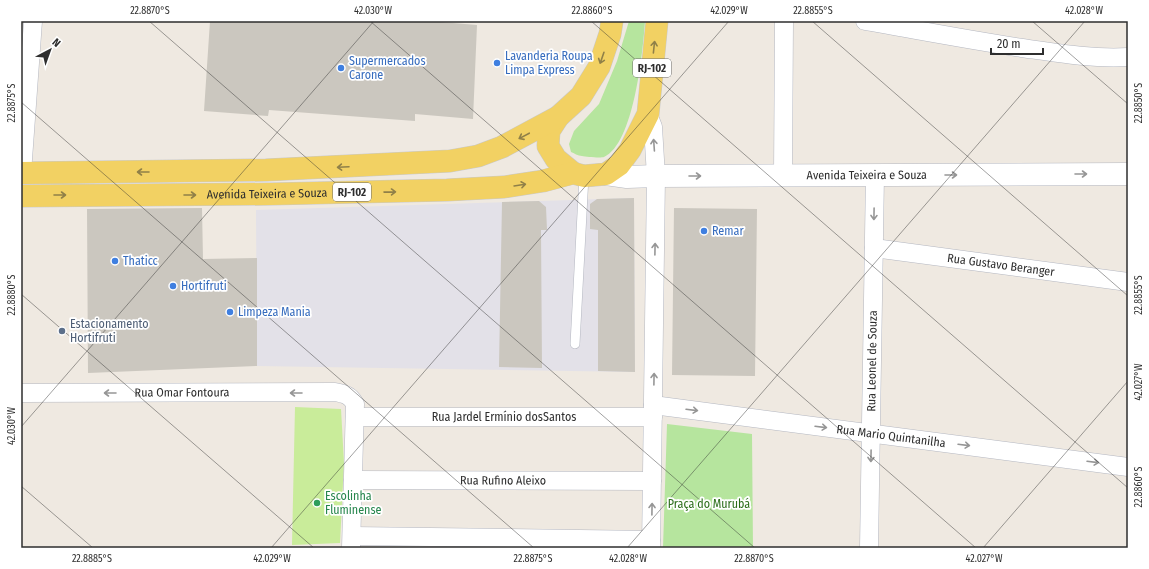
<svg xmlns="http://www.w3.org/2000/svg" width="1149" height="569" font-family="'Fira Sans Condensed',sans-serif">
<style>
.industrial{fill:#e3e1e8}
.green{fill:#b6e59e}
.pitch{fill:#c9ec9a}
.building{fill:#cbc7bf}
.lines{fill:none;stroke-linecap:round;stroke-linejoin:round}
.lane-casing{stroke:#b4b7c1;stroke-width:10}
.street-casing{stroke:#b4b7c1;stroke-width:19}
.secondary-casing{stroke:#b4b7c1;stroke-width:23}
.primary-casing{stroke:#c9c9c9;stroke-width:23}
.lane{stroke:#fff;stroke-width:9}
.street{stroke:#fff;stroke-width:18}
.secondary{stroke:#fff;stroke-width:22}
.primary{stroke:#f2d163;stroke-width:22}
.oneway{stroke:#908048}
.oneway2{stroke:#969696}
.ticks{fill:none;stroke:#2e2e2e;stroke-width:1;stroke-opacity:0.45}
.shop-dot{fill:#3f7fe0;stroke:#fff;stroke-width:1.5}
.service-dot{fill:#5c6f8a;stroke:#fff;stroke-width:1.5}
.leisure-dot{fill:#2e9e5b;stroke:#fff;stroke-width:1.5}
.labels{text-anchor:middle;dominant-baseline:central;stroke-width:3.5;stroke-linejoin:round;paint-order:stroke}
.shield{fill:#fff;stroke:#6d6d6d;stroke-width:1}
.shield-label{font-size:11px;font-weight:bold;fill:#2e2e2e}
.shop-label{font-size:12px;fill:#366cbe;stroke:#fff;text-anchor:start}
.street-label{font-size:12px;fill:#2e2e2e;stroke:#fff}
.service-label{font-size:12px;fill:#4e5e75;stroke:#fff;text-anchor:start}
.leisure-label{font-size:12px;fill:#27864d;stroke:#fff;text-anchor:start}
.park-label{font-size:12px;fill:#2c6e1b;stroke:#fff}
.neatline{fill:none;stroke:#2e2e2e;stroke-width:1.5}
.ticks-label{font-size:10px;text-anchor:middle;fill:#2e2e2e}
</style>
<rect width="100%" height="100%" fill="#efe9e1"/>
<path class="industrial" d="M 634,198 L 635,372 L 257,366 L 256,210 Z"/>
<path class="green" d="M 629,21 L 645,21 C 643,51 634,144 604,157 C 601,158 586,157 582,156 C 578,156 574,153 571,152 L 569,144 L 574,131 L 599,104 L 617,61 Z
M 667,424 L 752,434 L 753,548 L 663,548 Z"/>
<path class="pitch" d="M 295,407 L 341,409 L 344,463 L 340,543 L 292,545 Z"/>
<path class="building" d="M 210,21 L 441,21 L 441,22 L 477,25 L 473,119 L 415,114 L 415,121 L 269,110 L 268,116 L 204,111 Z
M 634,198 L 635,372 L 598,371 L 598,230 L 590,229 L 590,204 L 597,199 Z
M 539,201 L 546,207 L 547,230 L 541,230 L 542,368 L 499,367 L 502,202 Z
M 202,208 L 203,259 L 257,258 L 257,366 L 88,373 L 87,209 Z
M 674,208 L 757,209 L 755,376 L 672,375 Z"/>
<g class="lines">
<defs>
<path id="lane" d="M 575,344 L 584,176"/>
<g id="street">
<path d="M 865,21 C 917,30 969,40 1022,48 C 1057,53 1092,59 1128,57"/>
<path d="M 648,114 L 653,127 L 656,176 L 651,548"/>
<path d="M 22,173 L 33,21"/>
<path d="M 783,175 L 784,21"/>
<path id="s1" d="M 874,248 L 1128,282"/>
<path id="s2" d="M 21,393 L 335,392 C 345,394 350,395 355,404 L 351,548"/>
<path id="s3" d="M 653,405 L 1128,467"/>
<path id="s4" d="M 355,417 L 653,417"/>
<path id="s5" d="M 353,480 L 652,481"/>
<path d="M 352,536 L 651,540"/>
<path id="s6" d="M 869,548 L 875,175"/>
</g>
<g id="secondary">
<path id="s7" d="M 606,174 L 627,177 L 656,176 L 1128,174"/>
</g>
<g id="primary">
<path d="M 558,117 L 549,131 L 548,146 L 556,159 L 573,173"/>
<path d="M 21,173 L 266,170 L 450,161 L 478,156 L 502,147 L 558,117 L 581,96 L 599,67 L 610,34 L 612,21"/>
<path id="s8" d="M 21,196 L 271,194 L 447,190 L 504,187 L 543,181 L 573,173 L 584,176 L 606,174 L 619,165 L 630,150 L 648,114 L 657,21"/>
</g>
</defs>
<use href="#lane" class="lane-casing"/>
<use href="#street" class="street-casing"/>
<use href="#secondary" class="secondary-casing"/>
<use href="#primary" class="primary-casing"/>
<use href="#lane" class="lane"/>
<use href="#street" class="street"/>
<use href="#secondary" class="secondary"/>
<use href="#primary" class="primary"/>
</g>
<defs><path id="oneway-shaft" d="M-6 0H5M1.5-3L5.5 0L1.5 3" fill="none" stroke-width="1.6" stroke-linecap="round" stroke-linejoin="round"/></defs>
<g class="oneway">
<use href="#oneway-shaft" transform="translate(654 47) rotate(-84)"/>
<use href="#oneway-shaft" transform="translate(602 58) rotate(109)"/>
<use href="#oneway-shaft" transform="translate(524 136) rotate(152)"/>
<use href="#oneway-shaft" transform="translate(343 167) rotate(177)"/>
<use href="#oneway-shaft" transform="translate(143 172) rotate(180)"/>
<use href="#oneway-shaft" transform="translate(520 185) rotate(-9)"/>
<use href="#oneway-shaft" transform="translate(390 192) rotate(-1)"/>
<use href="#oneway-shaft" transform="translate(60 195)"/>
<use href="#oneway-shaft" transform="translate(190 195)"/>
</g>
<g class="oneway2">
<use href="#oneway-shaft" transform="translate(654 145) rotate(-94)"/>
<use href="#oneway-shaft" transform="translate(1081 174)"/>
<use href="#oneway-shaft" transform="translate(951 175)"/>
<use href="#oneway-shaft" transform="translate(695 176)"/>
<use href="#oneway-shaft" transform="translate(874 214) rotate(91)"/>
<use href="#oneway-shaft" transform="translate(655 249) rotate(-89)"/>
<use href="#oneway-shaft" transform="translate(654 379) rotate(-89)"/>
<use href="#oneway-shaft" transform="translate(110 393) rotate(180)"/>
<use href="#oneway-shaft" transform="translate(296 393) rotate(180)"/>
<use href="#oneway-shaft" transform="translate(692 410) rotate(7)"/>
<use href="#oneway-shaft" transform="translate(821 427) rotate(7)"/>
<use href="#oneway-shaft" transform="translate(964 445) rotate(7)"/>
<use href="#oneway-shaft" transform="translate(871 456) rotate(91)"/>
<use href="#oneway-shaft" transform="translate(1093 462) rotate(7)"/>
<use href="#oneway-shaft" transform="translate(652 509) rotate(-89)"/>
</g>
<path class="ticks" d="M 149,21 L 755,548M 370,21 L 976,548M 591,21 L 1128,488M 812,21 L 1128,296M 1032,21 L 1128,104M 21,102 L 534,548M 21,294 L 314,548M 21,427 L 374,21M 21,486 L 93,548M 271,548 L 729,21M 627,548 L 1085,21M 983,548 L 1128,381"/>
<g class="shop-dot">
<circle cx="497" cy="63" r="4"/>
<circle cx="341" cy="68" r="4"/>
<circle cx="704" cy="231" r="4"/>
<circle cx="115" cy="261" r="4"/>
<circle cx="173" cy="286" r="4"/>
<circle cx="230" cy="312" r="4"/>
</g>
<circle class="service-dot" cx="62" cy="331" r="4"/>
<circle class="leisure-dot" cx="317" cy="503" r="4"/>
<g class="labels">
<g class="shield">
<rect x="633" y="59" width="38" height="18" rx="3"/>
<rect x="333" y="183" width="38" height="18" rx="3"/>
</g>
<g class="shield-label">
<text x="652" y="68">RJ-102</text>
<text x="352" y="192">RJ-102</text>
</g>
<g class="shop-label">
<text x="505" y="56">Lavanderia Roupa<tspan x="505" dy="14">Limpa Express</tspan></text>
<text x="349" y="61">Supermercados<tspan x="349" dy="14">Carone</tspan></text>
<text x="712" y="231">Remar</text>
<text x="123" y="261">Thaticc</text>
<text x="181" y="286">Hortifruti</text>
<text x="238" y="312">Limpeza Mania</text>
</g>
<g class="street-label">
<text stroke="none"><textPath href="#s7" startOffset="261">Avenida Teixeira e Souza</textPath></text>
<text stroke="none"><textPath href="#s8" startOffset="246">Avenida Teixeira e Souza</textPath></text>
<text stroke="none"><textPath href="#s1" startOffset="128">Rua Gustavo Beranger</textPath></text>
<text stroke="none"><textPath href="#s6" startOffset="187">Rua Leonel de Souza</textPath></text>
<text stroke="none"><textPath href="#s2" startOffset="161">Rua Omar Fontoura</textPath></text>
<text stroke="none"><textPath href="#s4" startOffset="149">Rua Jardel Ermínio dosSantos</textPath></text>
<text stroke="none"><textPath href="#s3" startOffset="240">Rua Mario Quintanilha</textPath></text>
<text stroke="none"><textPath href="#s5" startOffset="150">Rua Rufino Aleixo</textPath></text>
</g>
<g class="service-label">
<text x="70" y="324">Estacionamento<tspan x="70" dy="14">Hortifruti</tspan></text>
</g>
<g class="leisure-label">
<text x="325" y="496">Escolinha<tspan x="325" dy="14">Fluminense</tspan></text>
</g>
<g class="park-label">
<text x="709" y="504">Praça do Murubá</text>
</g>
</g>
<rect width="1149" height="569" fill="none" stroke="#ffffff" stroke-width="44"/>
<g transform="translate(50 50) rotate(41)" stroke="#ffffff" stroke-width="3" paint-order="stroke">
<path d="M0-3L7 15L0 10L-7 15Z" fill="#2e2e2e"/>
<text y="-6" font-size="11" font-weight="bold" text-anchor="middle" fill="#2e2e2e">N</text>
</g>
<path d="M991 48v6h52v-6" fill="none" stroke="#2e2e2e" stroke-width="2"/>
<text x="997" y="48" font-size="12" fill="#2e2e2e" stroke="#ffffff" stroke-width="3" paint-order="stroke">20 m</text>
<rect x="22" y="22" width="1105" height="525" class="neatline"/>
<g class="ticks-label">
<text x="150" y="14">22.8870°S</text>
<text x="373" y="14">42.030°W</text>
<text x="592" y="14">22.8860°S</text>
<text x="729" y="14">42.029°W</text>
<text x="813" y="14">22.8855°S</text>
<text x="1084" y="14">42.028°W</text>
<text transform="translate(11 103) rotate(-90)" y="4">22.8875°S</text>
<text transform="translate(1138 103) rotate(-90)" y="4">22.8850°S</text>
<text transform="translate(11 295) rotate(-90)" y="4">22.8880°S</text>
<text transform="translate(1138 295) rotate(-90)" y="4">22.8855°S</text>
<text transform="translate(1138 382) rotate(-90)" y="4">42.027°W</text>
<text transform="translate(11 426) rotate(-90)" y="4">42.030°W</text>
<text transform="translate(1138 487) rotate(-90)" y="4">22.8860°S</text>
<text x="92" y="562">22.8885°S</text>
<text x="272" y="562">42.029°W</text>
<text x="533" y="562">22.8875°S</text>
<text x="628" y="562">42.028°W</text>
<text x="754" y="562">22.8870°S</text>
<text x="984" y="562">42.027°W</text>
</g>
</svg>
